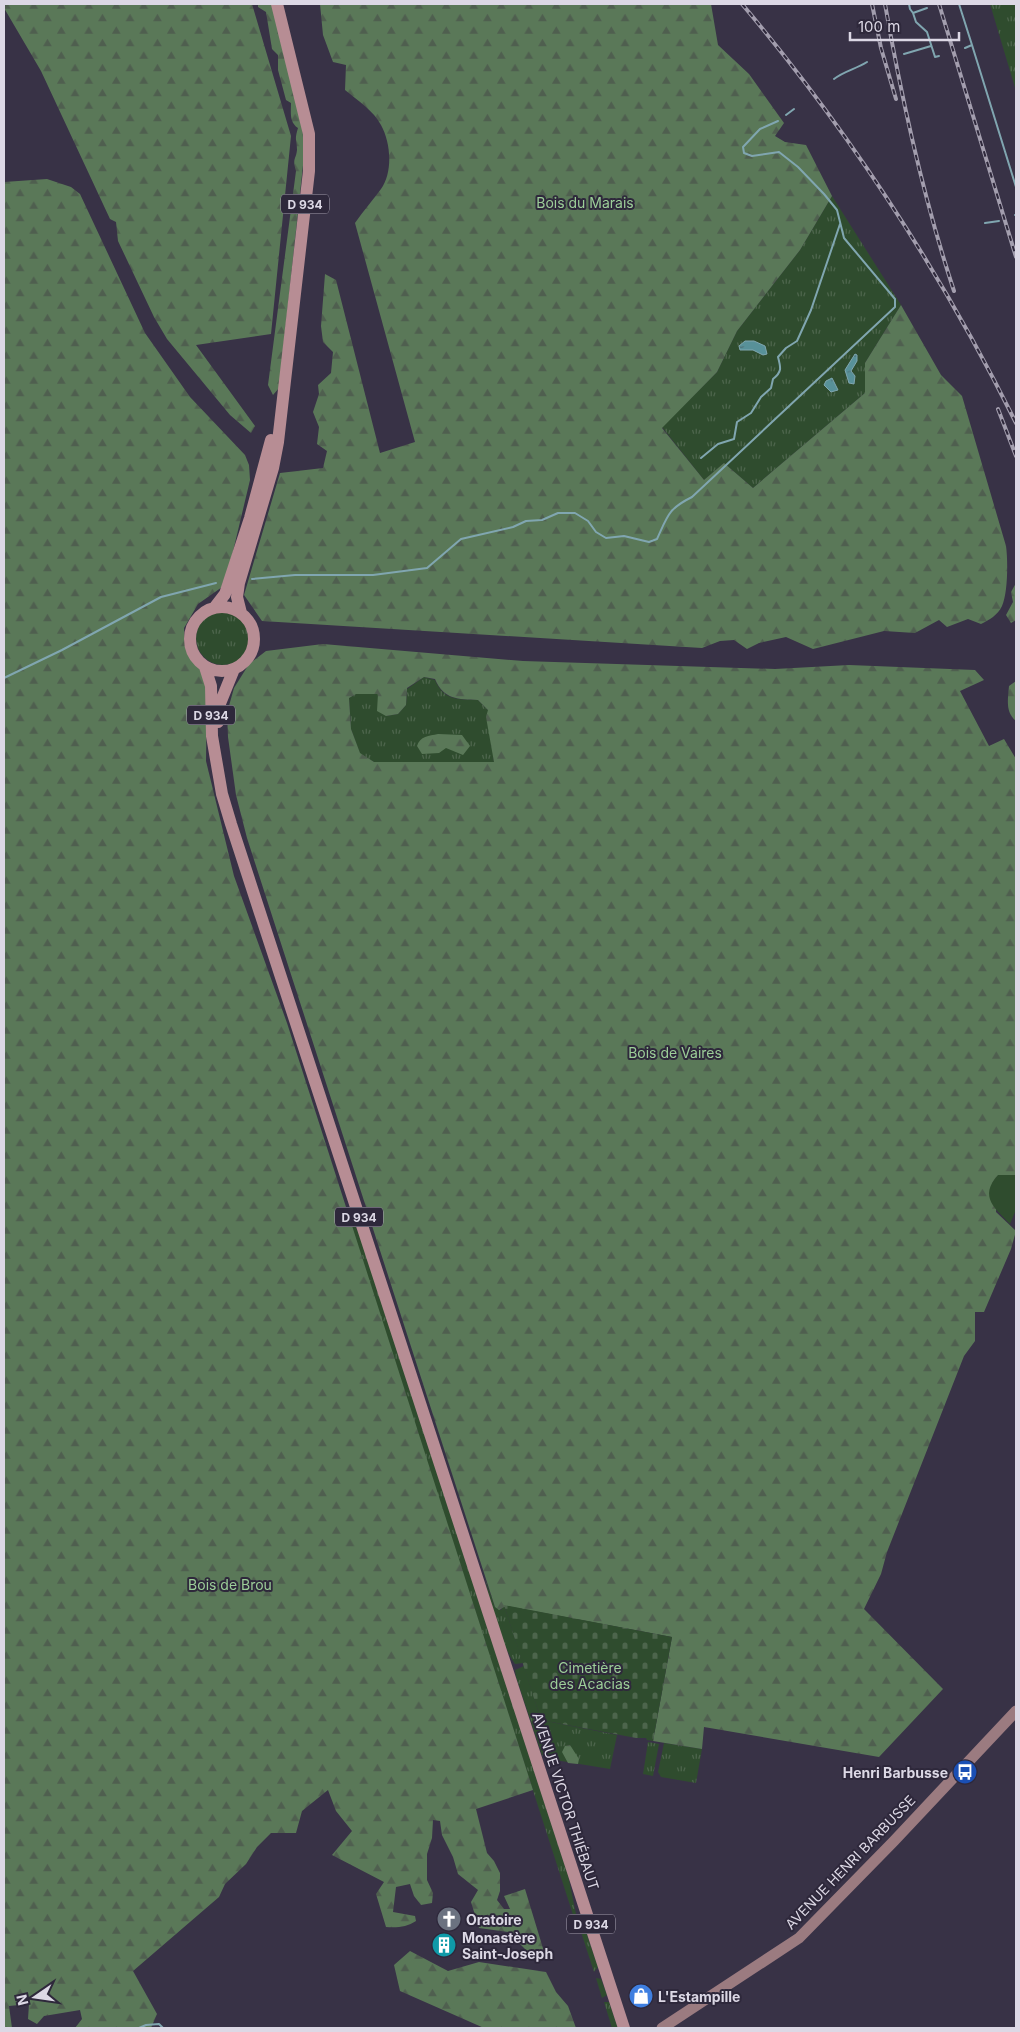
<svg xmlns="http://www.w3.org/2000/svg" width="1020" height="2032" font-family="Inter,sans-serif">
<style>
.grass{fill:url(#grass-tufts)}
.forest{fill:url(#forest-firs);fill-rule:evenodd}
.cemetery{fill:url(#cemetery-stones)}
.green{fill:#2f4c2e}
.water{fill:url(#water-ripples);stroke:#80a6b0}
.lines{fill:none;stroke-linecap:round;stroke-linejoin:round}
.stream{stroke:#80a6b0;stroke-width:2}
.secondary{stroke:#9b7b80;stroke-width:11}
.primary{stroke:#b78d94;stroke-width:12}
.rail-casing{stroke:#a39eae;stroke-width:4}
.rail{stroke:#2e283b;stroke-width:2;stroke-dasharray:5.5;stroke-linecap:butt}
.labels{text-anchor:middle;dominant-baseline:central;stroke-width:4;stroke-linejoin:round;paint-order:stroke}
.shield{fill:#2e283b;stroke:#a8a3b2;stroke-width:1}
.shield-label{font-size:12px;font-weight:bold;fill:#dcd8e5}
.park-label{font-size:14px;fill:#9cce98;stroke:#2e283b}
.poi-label{font-size:14px;font-weight:bold;fill:#dcd8e5;stroke:#2e283b;text-anchor:start}
.street-label{font-size:14px;fill:#dcd8e5;stroke:#2e283b}
</style>
<defs>
<pattern id="grass-tufts" width="24" height="20" patternUnits="userSpaceOnUse" patternTransform="scale(1.25)"><rect width="24" height="20" fill="#2f4c2e"/><path d="M3 7l-1-3M5 7V3M7 7l1-3M15 17l-1-3M17 17v-4M19 17l1-3" fill="none" stroke="#4d654c"/></pattern>
<pattern id="forest-firs" width="22" height="20" patternUnits="userSpaceOnUse" patternTransform="scale(1.25)"><rect width="22" height="20" fill="#5a7858"/><path d="M5 1l3.5 6h-7zM16 11l3.5 6h-7z" fill="#4f5f4f"/></pattern>
<pattern id="cemetery-stones" width="16" height="16" patternUnits="userSpaceOnUse" patternTransform="scale(1.25)"><rect width="16" height="16" fill="#2f4c2e"/><path d="M2 7V4a2 2 0 0 1 4 0v3zM10 15v-3a2 2 0 0 1 4 0v3z" fill="#4d654c"/></pattern>
<pattern id="water-ripples" width="26" height="14" patternUnits="userSpaceOnUse" patternTransform="scale(1.25)"><rect width="26" height="14" fill="#589199"/><path d="M2 4q2-2 4 0t4 0M15 11q2-2 4 0t4 0" fill="none" stroke="#50757c"/></pattern>
</defs>
<rect width="100%" height="100%" fill="#383246"/>
<path class="grass" d="M 990,4 L 1016,4 L 1016,91 Z
M 832,196 L 901,305 L 865,363 L 865,393 L 753,488 L 724,463 L 704,480 L 662,427 L 717,372 L 737,331 L 800,250 Z
M196 638a27 27 0 1 1 54 0a27 27 0 1 1-54 0Z
M 424,677 L 435,680 C 444,701 458,699 478,700 L 488,710 L 494,762 L 374,762 L 360,754 L 351,729 L 349,698 L 356,694 L 378,694 L 386,716 L 398,714 L 406,705 L 407,689 Z
M 345,1207 L 361,1237 L 568,1875 L 578,1924 L 576,1924 Z
M 485,1579 L 495,1607 L 501,1610 L 504,1605 L 523,1663 L 515,1664 C 500,1643 491,1605 485,1579 Z
M 524,1666 L 541,1720 L 617,1735 L 610,1769 L 549,1759 L 542,1755 L 516,1677 L 515,1670 Z
M 648,1742 L 659,1744 L 653,1776 L 643,1774 Z
M 664,1743 L 702,1749 L 696,1783 L 661,1777 L 658,1772 Z
M 583,1928 L 585,1929 L 598,1967 L 594,1972 L 580,1929 Z
M 596,1978 L 601,1979 L 607,1995 L 602,1998 Z
M 604,2002 L 609,2002 L 618,2028 L 612,2028 Z"/>
<path class="forest" d="M 4,4 L 252,4 L 291,136 L 271,334 L 196,345 L 255,426 L 251,433 L 230,415 L 167,339 L 154,317 L 118,241 L 116,222 L 110,219 L 41,71 L 4,8 Z
M 258,4 L 272,4 L 302,119 L 304,156 L 279,388 L 273,395 L 268,385 L 296,171 C 292,158 296,160 297,150 C 297,139 294,141 298,128 C 289,122 291,112 291,103 L 286,100 L 278,70 L 278,55 L 272,49 L 266,12 L 258,7 Z
M 320,4 L 711,4 L 718,45 L 749,74 L 784,123 L 775,136 L 785,142 L 806,145 L 832,196 L 800,250 L 737,331 L 717,372 L 662,428 L 704,480 L 724,463 L 753,488 L 865,393 L 865,363 L 901,305 L 941,375 L 962,396 L 1006,546 C 1008,560 1008,593 1002,606 C 998,615 989,620 981,624 L 968,619 L 947,627 L 939,620 L 915,633 L 884,631 L 813,649 L 786,637 L 759,643 L 747,649 L 734,640 L 720,641 L 702,648 L 262,621 L 244,595 L 280,473 L 323,468 L 327,451 L 317,444 L 319,427 L 313,412 L 319,394 L 318,385 L 331,373 L 333,352 L 323,342 L 321,326 L 325,274 L 336,280 L 380,453 L 415,442 L 355,223 C 363,211 373,200 381,189 C 393,172 391,143 381,125 C 374,111 357,100 345,90 L 346,65 L 333,62 L 323,35 Z
M 47,179 L 71,187 L 80,194 L 145,333 L 190,397 L 245,455 L 249,465 L 250,480 L 225,585 L 198,604 L 184,628 L 185,645 L 207,681 L 206,761 L 234,876 L 287,1023 L 533,1790 L 476,1809 L 487,1853 L 494,1861 L 500,1873 L 500,1891 L 497,1900 L 504,1909 L 510,1909 L 504,1896 L 525,1889 L 545,1955 L 528,1952 L 508,1932 L 479,1928 L 471,1902 L 478,1890 L 458,1874 L 453,1857 L 442,1835 L 440,1821 L 433,1820 L 432,1838 L 427,1854 L 427,1880 L 433,1893 L 432,1903 L 421,1905 L 414,1896 L 410,1884 L 396,1887 L 393,1912 L 415,1916 L 416,1921 C 407,1927 397,1928 386,1927 L 376,1894 L 384,1882 L 332,1855 L 352,1831 L 336,1811 L 328,1790 L 302,1811 L 296,1833 L 271,1833 L 257,1847 L 246,1864 L 225,1884 L 219,1897 L 133,1971 L 157,2014 L 151,2028 L 75,2028 L 82,2019 L 80,2010 L 44,2016 L 37,2024 L 28,2019 L 29,2004 L 9,2006 L 12,2028 L 4,2028 L 4,182 Z
M 1016,583 L 1016,620 L 1011,623 L 1006,615 L 1013,602 L 1011,592 Z
M 323,644 L 523,661 L 775,669 L 849,665 L 975,670 L 984,680 L 960,691 L 989,746 L 1004,739 L 1016,759 L 1016,1175 L 998,1175 L 996,1212 L 1016,1231 L 1011,1249 L 984,1312 L 975,1312 L 975,1341 L 964,1356 L 887,1552 L 881,1574 L 864,1609 L 943,1689 L 879,1757 L 704,1727 L 702,1749 L 653,1741 L 672,1637 L 506,1606 L 499,1610 L 495,1607 L 247,838 L 236,795 L 228,737 L 227,713 L 234,688 L 249,664 L 266,651 ZM 424,677 L 435,679 C 444,700 458,699 478,700 L 488,710 L 486,717 L 494,762 L 374,762 L 360,753 L 351,729 L 349,698 L 356,694 L 378,694 L 377,711 L 386,716 L 398,714 L 406,705 L 407,688 Z
M 1016,681 L 1016,721 C 1005,712 1008,699 1009,686 Z
M 438,734 L 462,735 L 470,746 L 463,755 L 446,748 L 439,753 L 422,754 L 417,746 C 420,736 429,736 438,734 Z
M 570,1745 L 579,1759 L 578,1764 L 568,1763 L 562,1752 L 565,1746 Z
M 410,1951 L 448,1971 L 479,1962 L 546,1972 L 556,1992 L 568,2006 L 576,2028 L 484,2028 L 400,1991 L 394,1965 Z"/>
<path class="cemetery" d="M 504,1605 L 672,1637 L 653,1741 L 647,1740 L 646,1738 L 636,1738 L 541,1720 Z"/>
<path class="green" d="M 998,1175 L 1016,1175 L 1016,1212 L 1015,1212 L 1010,1224 C 996,1209 978,1197 998,1175 Z"/>
<path class="water" d="M 745,341 L 754,341 L 765,346 L 767,354 L 763,355 L 753,350 L 740,350 L 739,346 Z
M 855,354 L 857,355 L 857,361 L 851,371 L 855,376 L 854,384 L 849,383 L 845,370 Z
M 832,378 L 838,390 L 831,392 L 824,385 L 826,381 Z"/>
<g class="lines">
<path class="stream" d="M 909,4 L 910,9 L 913,13
M 959,4 L 972,45 L 965,48
M 927,8 L 913,13 L 916,22 L 927,32 L 935,57 L 939,56
M 972,45 L 1016,187
M 904,54 L 931,46
M 834,79 C 844,71 856,69 867,62
M 786,115 L 794,109
M 1015,215 L 1016,215
M 985,223 L 999,221
M 701,458 L 718,444 L 734,439 L 737,422 L 751,413 L 761,397 L 771,388 L 773,379 C 782,372 781,368 778,357 L 786,348 L 797,341 L 811,310 L 840,224
M 252,579 L 295,575 L 373,575 L 427,568 L 461,539 L 513,527 L 526,521 L 542,520 L 558,513 L 575,513 L 588,521 L 596,532 L 606,538 L 624,536 L 649,542 L 657,539 C 668,515 668,509 692,497 L 895,307 L 895,299 L 844,238 L 837,210 L 824,194 L 798,167 L 779,152 L 752,156 L 744,153 L 743,147 L 760,129 L 778,121
M 4,678 L 62,650 L 161,597 L 216,583
M 139,2028 L 146,2025 L 159,2024 L 163,2028"/>
<path class="secondary" d="M 662,2028 L 799,1938 L 894,1841 L 1016,1711"/>
<path class="primary" d="M 215,607 L 225,594 L 250,518 L 271,440
M190 639a32 32 0 1 1 64 0a32 32 0 1 1-64 0Z
M 241,613 L 237,597 L 239,583 L 273,468 L 278,442 L 309,171 L 309,134 L 277,4
M 205,667 L 211,686 L 212,736 L 222,794 L 231,824 L 624,2028
M 218,722 L 219,706 L 234,669"/>
<defs>
<path id="rail" d="M 742,4 C 849,131 942,274 1016,423
M 872,4 L 881,48 L 896,99
M 885,4 C 902,101 923,197 954,291
M 939,4 L 1016,257
M 998,409 L 1016,456"/>
</defs>
<use href="#rail" class="rail-casing"/>
<use href="#rail" class="rail"/>
</g>
<defs>
<symbol id="bus-disc" viewBox="-11 -11 22 22"><circle r="9.5" fill="#1a4fb4" stroke="#2e283b"/><path d="M-5-6H5V4H4V6H2V4H-2V6H-4V4H-5ZM-3.5-4V0h7V-4ZM-3.5 1.2v1.5H-2V1.2ZM2 1.2v1.5H3.5V1.2Z" fill="#fff"/></symbol>
<symbol id="church-disc" viewBox="-11 -11 22 22"><circle r="9.5" fill="#6b7280" stroke="#2e283b"/><path d="M-1.2-6h2.4v3.5h3.3v2.4h-3.3V6h-2.4V-.1h-3.3v-2.4h3.3Z" fill="#fff"/></symbol>
<symbol id="building-disc" viewBox="-11 -11 22 22"><circle r="9.5" fill="#0f9aa8" stroke="#2e283b"/><path d="M-4-6H4V6H1V3H-1V6H-4ZM-2.5-4.3h1.7v1.8h-1.7ZM.8-4.3h1.7v1.8H.8ZM-2.5-1h1.7V.8h-1.7ZM.8-1h1.7V.8H.8Z" fill="#fff"/></symbol>
<symbol id="shop-disc" viewBox="-11 -11 22 22"><circle r="9.5" fill="#3f7fe0" stroke="#2e283b"/><path d="M-5-2.5h2.3a2.7 3.5 0 0 1 5.4 0H5L5.5 6h-11ZM-1.5-2.5h3a1.5 2.3 0 0 0-3 0Z" fill="#fff"/></symbol>
</defs>
<g fill-rule="evenodd">
<use href="#bus-disc" x="951" y="1758" width="28" height="28"/>
<use href="#church-disc" x="435" y="1905" width="28" height="28"/>
<use href="#building-disc" x="430" y="1931" width="28" height="28"/>
<use href="#shop-disc" x="627" y="1982" width="28" height="28"/>
</g>
<g class="labels">
<g class="shield">
<rect x="281" y="194.5" width="48" height="19" rx="4"/>
<rect x="187" y="705.5" width="48" height="19" rx="4"/>
<rect x="335" y="1207.5" width="48" height="19" rx="4"/>
<rect x="567" y="1914.5" width="48" height="19" rx="4"/>
</g>
<g class="shield-label">
<text x="305" y="204">D 934</text>
<text x="211" y="715">D 934</text>
<text x="359" y="1217">D 934</text>
<text x="591" y="1924">D 934</text>
</g>
<g class="park-label">
<text x="585" y="202">Bois du Marais</text>
<text x="675" y="1052">Bois de Vaires</text>
<text x="230" y="1584">Bois de Brou</text>
<text x="590" y="1667">Cimetière<tspan x="590" dy="16">des Acacias</tspan></text>
</g>
<g class="poi-label">
<text x="948" y="1772" text-anchor="end">Henri Barbusse</text>
<text x="466" y="1919">Oratoire</text>
<text x="462" y="1937">Monastère<tspan x="462" dy="16">Saint-Joseph</tspan></text>
<text x="658" y="1996">L'Estampille</text>
</g>
<g class="street-label">
<text transform="translate(566 1801) rotate(72)">AVENUE VICTOR THIÉBAUT</text>
<text transform="translate(850 1862) rotate(-46)">AVENUE HENRI BARBUSSE</text>
</g>
</g>
<rect width="1020" height="2032" fill="none" stroke="#dcd8e5" stroke-width="10"/>
<g transform="translate(35 1997) rotate(257)" stroke="#2e283b" stroke-width="4" paint-order="stroke">
<path d="M0-4L9 19L0 12L-9 19Z" fill="#dcd8e5"/>
<text y="-8" font-size="14" font-weight="bold" text-anchor="middle" fill="#dcd8e5">N</text>
</g>
<path d="M850 32v8h109v-8" fill="none" stroke="#dcd8e5" stroke-width="2.5"/>
<text x="858" y="32" font-size="15" fill="#dcd8e5" stroke="#2e283b" stroke-width="4" paint-order="stroke">100 m</text>
</svg>
